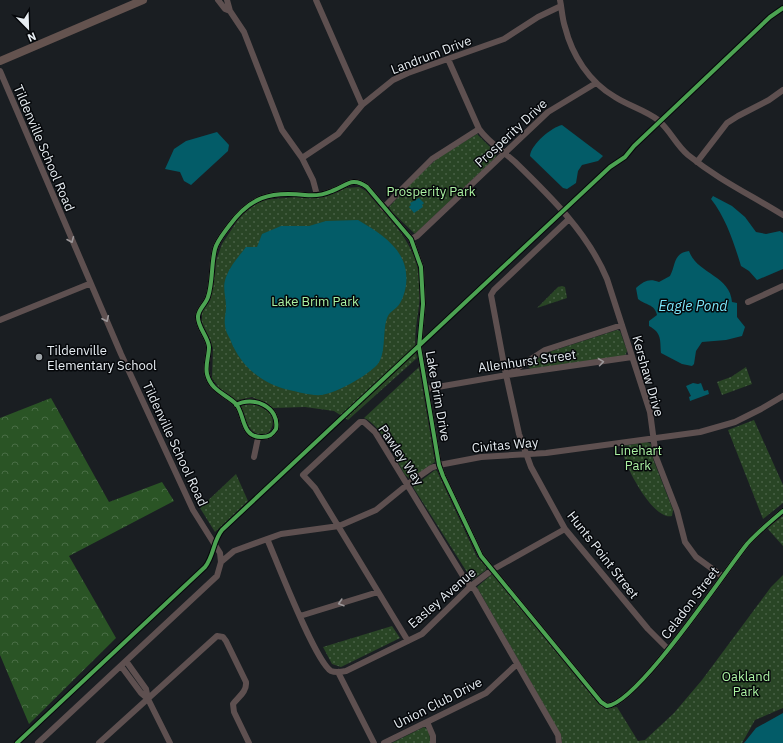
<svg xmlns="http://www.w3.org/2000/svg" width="783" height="743" font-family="'IBM Plex Sans',sans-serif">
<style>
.forest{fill:url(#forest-crowns)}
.park{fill:url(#park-dots)}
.water{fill:#035c68}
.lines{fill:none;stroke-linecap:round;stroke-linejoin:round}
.street{stroke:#5e5050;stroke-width:6}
.secondary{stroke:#64534f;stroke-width:8}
.cycleway-casing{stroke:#05070a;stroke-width:6}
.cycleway{stroke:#4ca352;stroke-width:4}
.oneway{stroke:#9c9799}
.poi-dot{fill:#9fa5a9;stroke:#05070a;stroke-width:1.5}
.labels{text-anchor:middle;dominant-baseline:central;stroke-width:3;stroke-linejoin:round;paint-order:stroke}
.street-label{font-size:13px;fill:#e7edf2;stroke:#05070a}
.park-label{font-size:13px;fill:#abf2a2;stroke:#05070a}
.poi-label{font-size:13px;fill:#e7edf2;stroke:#05070a;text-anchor:start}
.water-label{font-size:14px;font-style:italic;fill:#7be6fa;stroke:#05070a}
</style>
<defs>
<pattern id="forest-crowns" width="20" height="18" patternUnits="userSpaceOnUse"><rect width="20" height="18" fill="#2a5425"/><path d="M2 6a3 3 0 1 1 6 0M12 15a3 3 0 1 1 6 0" fill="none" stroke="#496d45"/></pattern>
<pattern id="park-dots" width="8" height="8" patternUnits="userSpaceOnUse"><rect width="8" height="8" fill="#294525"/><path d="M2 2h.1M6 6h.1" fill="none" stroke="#486045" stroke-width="1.8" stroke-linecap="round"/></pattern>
</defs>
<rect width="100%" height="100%" fill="#1a1e22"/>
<path class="forest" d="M 51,398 L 109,502 L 162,482 L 174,501 L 69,556 L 116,638 L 29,724 L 0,655 L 0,418 Z"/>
<path class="park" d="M 477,134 L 496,153 L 496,157 L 415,234 L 391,211 L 389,207 L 417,177 L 438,158 Z
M 359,187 L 366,191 C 393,224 422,247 420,294 C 419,316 412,336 417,358 L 348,420 L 334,411 L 305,407 L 273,408 L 252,397 L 234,401 L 222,392 L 212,378 L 213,348 L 202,322 L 202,309 L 215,273 L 216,261 L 222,244 L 241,215 L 261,200 L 333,194 L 345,188 Z
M 562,286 L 565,287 L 567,298 L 537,308 L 558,287 Z
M 617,330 L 620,331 L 627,351 L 625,356 L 530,369 L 528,366 L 529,363 L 546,353 Z
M 419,367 L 435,462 L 410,479 L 405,475 C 396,459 381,425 364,418 Z
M 746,367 L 752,384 L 722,395 L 717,382 L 731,377 Z
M 247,403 C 251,404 256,403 259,405 C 272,408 278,425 267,434 C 250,439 245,419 240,407 Z
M 754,420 L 783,485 L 783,503 L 763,519 L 728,430 Z
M 647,442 L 651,444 L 653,459 L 673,510 L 672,516 C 653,521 624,465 622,449 L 623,446 Z
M 435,470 L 437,471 L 477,557 L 486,566 L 486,570 L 472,580 L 413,487 Z
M 236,474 L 248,501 L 215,532 L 200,508 Z
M 783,516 L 783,546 L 767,528 Z
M 491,575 L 493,575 L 606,708 L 617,707 L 638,741 L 645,740 L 674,713 L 702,680 L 771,587 L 783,575 L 783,708 L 755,720 L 742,743 L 562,743 L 561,735 L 477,587 Z
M 392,626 L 400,638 L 341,667 L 332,664 L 323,647 Z
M 424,727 C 430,730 430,737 430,743 L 392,743 Z"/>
<path class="water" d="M 562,125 L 603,156 L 598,161 L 582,165 L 578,171 L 576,183 L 567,189 L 563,188 L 530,156 C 531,144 552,127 562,125 Z
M 217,132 L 229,145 L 228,151 L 191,185 L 184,181 L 180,172 L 165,169 L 174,149 L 186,141 Z
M 713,196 L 732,206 L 745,217 L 756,232 L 766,234 L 780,231 L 783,233 L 783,269 L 757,280 L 749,271 L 741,266 C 734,243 726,218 711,199 Z
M 419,198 L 424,203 L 422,205 L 423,207 L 414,213 L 409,207 L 411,205 L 410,203 Z
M 358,220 C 383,235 410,251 406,285 C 405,292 402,302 397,307 C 395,309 392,311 390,313 C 380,324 389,356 375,367 C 361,379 340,391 322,395 C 311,396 299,392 289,390 C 262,384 240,366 230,339 C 228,335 225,330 225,325 C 224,319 226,313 226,307 C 226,296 222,288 226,277 C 230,266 239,256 246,247 L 257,247 L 262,234 L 281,226 L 309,226 L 326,221 Z
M 689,251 C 697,274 730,275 732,302 L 737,303 L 737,317 L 745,327 L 742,336 L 726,340 L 702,342 L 696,351 L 694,364 L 692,366 L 682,364 L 661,353 C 660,340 662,333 649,326 L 649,321 L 657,315 C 655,304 645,305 638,299 L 636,288 C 644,281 649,278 659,282 L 670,276 C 676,265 673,253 689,251 Z
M 693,383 L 698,384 L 701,383 L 704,391 L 708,390 L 709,394 L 690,401 L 689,397 L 691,396 L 686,386 Z
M 783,713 L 783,743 L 744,743 L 756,728 Z"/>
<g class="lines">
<path class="street" d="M 218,0 L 225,9 L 230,11 L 244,32 L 282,130 L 302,158 L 313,180 L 317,195
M 227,0 L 230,11
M 316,0 L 362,105
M 560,0 C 562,9 562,18 565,27 C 572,55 589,82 615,97 C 629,106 645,110 658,120 C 670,130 676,145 688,155 C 719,180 749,194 783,215
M 448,59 L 479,129 C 489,143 503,151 515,162 C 550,196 588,233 607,279 L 650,412 L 656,457 L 677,511 L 685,542 L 696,557 L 722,576
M 0,71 L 121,354 L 193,510 L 220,553 L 221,562 L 217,576 L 38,743
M 302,158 L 338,134 L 362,105 L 393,80 L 408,73 L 504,39 L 538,17 L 561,6
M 697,162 L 727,123 L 738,116 L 769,100 L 783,90
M 383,208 L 432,159 L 479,129
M 569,219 L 494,290 L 491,295 L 505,370 L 519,434 L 531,467 L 565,529 L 648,629 L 668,649
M 411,239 L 417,236 L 548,112 L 596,83
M 748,302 L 783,286
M 0,320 L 89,284
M 508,374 L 545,350 L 622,325
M 426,389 L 507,375 L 632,357
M 236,405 C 253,395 280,407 276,429 C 272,435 269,437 262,437 C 241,438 245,414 236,404 C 226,394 211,391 207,374 C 205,365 209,356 209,347 C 208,336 197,327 198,316 C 199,308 206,304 208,297 C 213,282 211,265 215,249 C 217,241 224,233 229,226 C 250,197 270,191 305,195 C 314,196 323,195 332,191 C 347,186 351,176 367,187 L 411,239 L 421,267 L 423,304 L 419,347 L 439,465 L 443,476 L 481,556 L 601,702 L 607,706 C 638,703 723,574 747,544 C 758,532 771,521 783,511
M 254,457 L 258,438
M 268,541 C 277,562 315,661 331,671 C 336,673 341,672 346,671 L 422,634 L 471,586 L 492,570 L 565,529
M 221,562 L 234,551 L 281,534 L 339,526 L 376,510 L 408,484 L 431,468 L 439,465 L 481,457 L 546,453 L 700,432 L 735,422 L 761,409 L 783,396
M 300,616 L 378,592
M 408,641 L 315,488 L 303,475 L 360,422 L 364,422 L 375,432 L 466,581 L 475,590 L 558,735 L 559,743
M 126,661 L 146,689 L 148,699 L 170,743
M 121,666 L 141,693 L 148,699
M 338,672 L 374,743
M 427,722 L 433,736 L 433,743
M 99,743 L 217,636 L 223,637 L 226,641 L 246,682 C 247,692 238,697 233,704 L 234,712 L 249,743
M 384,743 L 486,693 L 517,664"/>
<path class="secondary" d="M 0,61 L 143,0"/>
<defs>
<path id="cycleway" d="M 236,405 C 253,395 280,407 276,429 C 272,435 269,437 262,437 C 241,438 245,414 236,404 C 226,394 211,391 207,374 C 205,365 209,356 209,347 C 208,336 197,327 198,316 C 199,308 206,304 208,297 C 213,282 211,265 215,249 C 217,241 224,233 229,226 C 250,197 270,191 305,195 C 314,196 323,195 332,191 C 347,186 351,176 367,187 L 411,239 L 421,267 L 423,304 L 419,347 L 439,465 L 443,476 L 481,556 L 601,702 L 607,706 C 638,703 723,574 747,544 C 758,532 771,521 783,511
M 17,743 L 205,567 C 214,556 213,541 222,530 L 610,167 L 625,157 L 634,146 L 770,17 L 783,8"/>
</defs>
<use href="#cycleway" class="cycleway-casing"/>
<use href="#cycleway" class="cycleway"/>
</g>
<defs><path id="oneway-chevron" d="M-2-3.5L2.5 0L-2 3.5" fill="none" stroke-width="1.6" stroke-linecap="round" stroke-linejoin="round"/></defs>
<g class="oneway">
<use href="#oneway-chevron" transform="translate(71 240) rotate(67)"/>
<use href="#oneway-chevron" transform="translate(106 319) rotate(65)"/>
<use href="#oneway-chevron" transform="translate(601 362) rotate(-8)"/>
<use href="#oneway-chevron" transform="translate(341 603) rotate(163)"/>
</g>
<circle class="poi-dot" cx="39" cy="357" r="4"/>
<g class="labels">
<g class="street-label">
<text transform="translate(431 55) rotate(-21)">Landrum Drive</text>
<text transform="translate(511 133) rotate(-43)">Prosperity Drive</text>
<text transform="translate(44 148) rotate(67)">Tildenville School Road</text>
<text transform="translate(527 361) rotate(-8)">Allenhurst Street</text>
<text transform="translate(648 376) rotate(74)">Kershaw Drive</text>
<text transform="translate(438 396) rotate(80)">Lake Brim Drive</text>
<text transform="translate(175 444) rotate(65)">Tildenville School Road</text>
<text transform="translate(505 445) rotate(-5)">Civitas Way</text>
<text transform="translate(401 455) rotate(56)">Pawley Way</text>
<text transform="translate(603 555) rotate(52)">Hunts Point Street</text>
<text transform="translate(442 598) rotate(-41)">Easley Avenue</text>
<text transform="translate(690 603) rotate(-53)">Celadon Street</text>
<text transform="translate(438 703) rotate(-27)">Union Club Drive</text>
</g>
<g class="park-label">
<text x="431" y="191">Prosperity Park</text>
<text x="315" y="301">Lake Brim Park</text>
<text x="638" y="450">Linehart<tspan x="638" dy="15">Park</tspan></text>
<text x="746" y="676">Oakland<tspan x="746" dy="15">Park</tspan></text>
</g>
<g class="poi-label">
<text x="47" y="350">Tildenville<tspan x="47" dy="15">Elementary School</tspan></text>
</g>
<g class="water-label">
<text x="693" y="306">Eagle Pond</text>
</g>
</g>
<g transform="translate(28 28) rotate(157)" stroke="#05070a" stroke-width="3" paint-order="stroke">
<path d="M0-3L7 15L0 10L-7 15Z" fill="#e7edf2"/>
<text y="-6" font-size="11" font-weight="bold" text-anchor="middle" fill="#e7edf2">N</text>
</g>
</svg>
